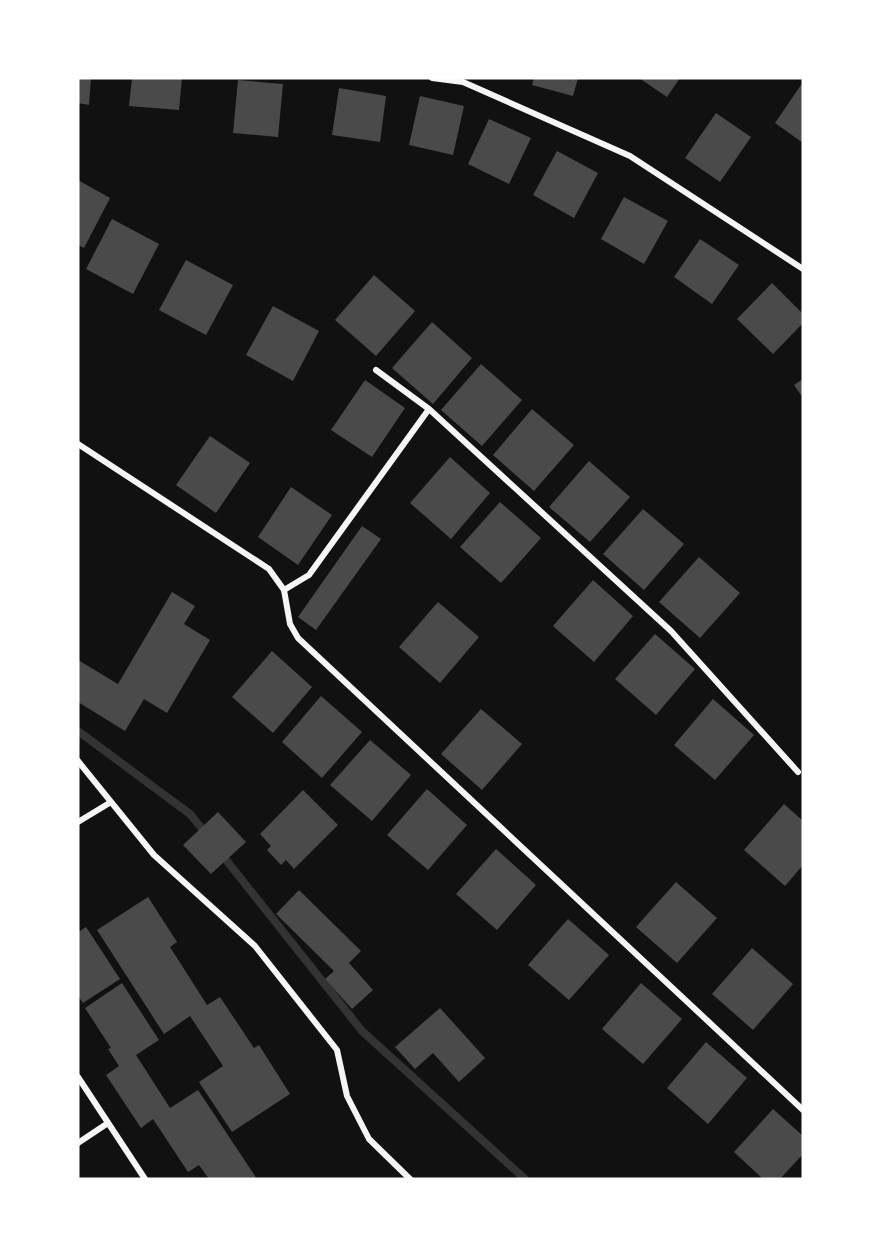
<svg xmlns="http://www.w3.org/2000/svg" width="881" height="1257" font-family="Poppins,sans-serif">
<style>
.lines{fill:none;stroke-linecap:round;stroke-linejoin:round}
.stream{stroke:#333;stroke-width:8}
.building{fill:#4a4a4a}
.minor{stroke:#f5f5f5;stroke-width:6}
</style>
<rect width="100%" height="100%" fill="#111"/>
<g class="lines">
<path class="stream" d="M 78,731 L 190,814 L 208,836
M 219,851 L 362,1031 L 525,1179"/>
</g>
<path class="building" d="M 78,78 L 91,78 L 89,105 L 78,103 Z
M 132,78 L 182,78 L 179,110 L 129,106 Z
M 534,78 L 578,78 L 573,96 L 532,85 Z
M 639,78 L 680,78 L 667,97 Z
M 238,80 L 283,84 L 278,137 L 233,133 Z
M 803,82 L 803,143 L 775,123 Z
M 339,88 L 386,96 L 380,142 L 332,135 Z
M 420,96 L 464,106 L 453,155 L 409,145 Z
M 716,113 L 751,137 L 720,182 L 685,158 Z
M 489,119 L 531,138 L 509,184 L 468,164 Z
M 557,151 L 598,173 L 574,218 L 533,195 Z
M 78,180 L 110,198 L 84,248 L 78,245 Z
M 624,197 L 668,221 L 644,264 L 601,239 Z
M 112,219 L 159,244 L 133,294 L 86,269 Z
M 700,239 L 739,265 L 712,304 L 674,277 Z
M 186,260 L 233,285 L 206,335 L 159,310 Z
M 374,275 L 415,311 L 376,356 L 335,320 Z
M 772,283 L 803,314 L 803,323 L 773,354 L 737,319 Z
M 273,306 L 319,331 L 293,381 L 246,355 Z
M 432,322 L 472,358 L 433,404 L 392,368 Z
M 481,364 L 522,400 L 482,446 L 441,410 Z
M 803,379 L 803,398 L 794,385 Z
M 365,380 L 405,408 L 372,457 L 331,430 Z
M 532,409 L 574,445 L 534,491 L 493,455 Z
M 210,436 L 250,463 L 216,513 L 176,485 Z
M 450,457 L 490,493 L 451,539 L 410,503 Z
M 589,461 L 630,497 L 590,542 L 549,507 Z
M 291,487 L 332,515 L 298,565 L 258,537 Z
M 500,502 L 541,538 L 501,583 L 460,547 Z
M 643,509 L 684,544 L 644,590 L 603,554 Z
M 362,526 L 381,539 L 316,630 L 298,617 Z
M 699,557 L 740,593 L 700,638 L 659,602 Z
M 593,580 L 633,616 L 594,662 L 553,626 Z
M 172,592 L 195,606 L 184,624 L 210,640 L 167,713 L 144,699 L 125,731 L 78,702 L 78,660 L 118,684 Z
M 438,602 L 479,637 L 440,683 L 399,647 Z
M 655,634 L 695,669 L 656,715 L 615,679 Z
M 272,651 L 312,687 L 273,733 L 232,697 Z
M 321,696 L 362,732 L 322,778 L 282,742 Z
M 713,699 L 754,735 L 715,780 L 674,745 Z
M 481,709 L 522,744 L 482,790 L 441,754 Z
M 370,740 L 411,775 L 372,821 L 330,785 Z
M 427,789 L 467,825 L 428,870 L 387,835 Z
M 303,790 L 338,825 L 294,869 L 286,860 L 281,865 L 267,850 L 271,846 L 260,834 Z
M 784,804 L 803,821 L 803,865 L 785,886 L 744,850 Z
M 218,812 L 246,842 L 211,874 L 183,845 Z
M 496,849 L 536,885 L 497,930 L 456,894 Z
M 676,882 L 717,918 L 677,963 L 636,927 Z
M 299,890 L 361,951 L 349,963 L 373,990 L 352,1009 L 325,979 L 334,971 L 276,914 Z
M 148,897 L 177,942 L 170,947 L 207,1005 L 220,997 L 254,1048 L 259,1045 L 290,1094 L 232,1132 L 199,1082 L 223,1066 L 190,1016 L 164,1034 L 97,930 Z
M 568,919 L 609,955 L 569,1000 L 528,965 Z
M 86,927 L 120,979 L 83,1003 L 78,996 L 78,928 L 80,931 Z
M 752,948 L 793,984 L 753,1030 L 712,994 Z
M 122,983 L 159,1040 L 136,1055 L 170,1108 L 198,1090 L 257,1179 L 209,1179 L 199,1165 L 188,1172 L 153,1119 L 141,1128 L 106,1075 L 119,1066 L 108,1049 L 111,1048 L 85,1008 Z
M 641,983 L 682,1019 L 643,1064 L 602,1029 Z
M 440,1008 L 485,1058 L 459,1082 L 433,1053 L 415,1069 L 395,1047 Z
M 706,1042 L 747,1078 L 708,1124 L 667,1088 Z
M 773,1109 L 803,1136 L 803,1154 L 780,1179 L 763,1179 L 734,1152 Z"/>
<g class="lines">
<path class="minor" d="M 432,78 L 463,82 L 630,156 L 803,269
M 376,370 L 429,409 L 671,631 L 798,772
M 78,444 L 269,569 L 284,590 L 290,624 L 298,638 L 803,1110
M 284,590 L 309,575 L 429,409
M 78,761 L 154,855 L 255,946 L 337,1050 L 347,1096 L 369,1139 L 410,1179
M 78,822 L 111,802
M 78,1077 L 145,1179
M 78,1143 L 108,1123"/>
</g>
<rect width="881" height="1257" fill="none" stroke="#ffffff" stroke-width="159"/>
</svg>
